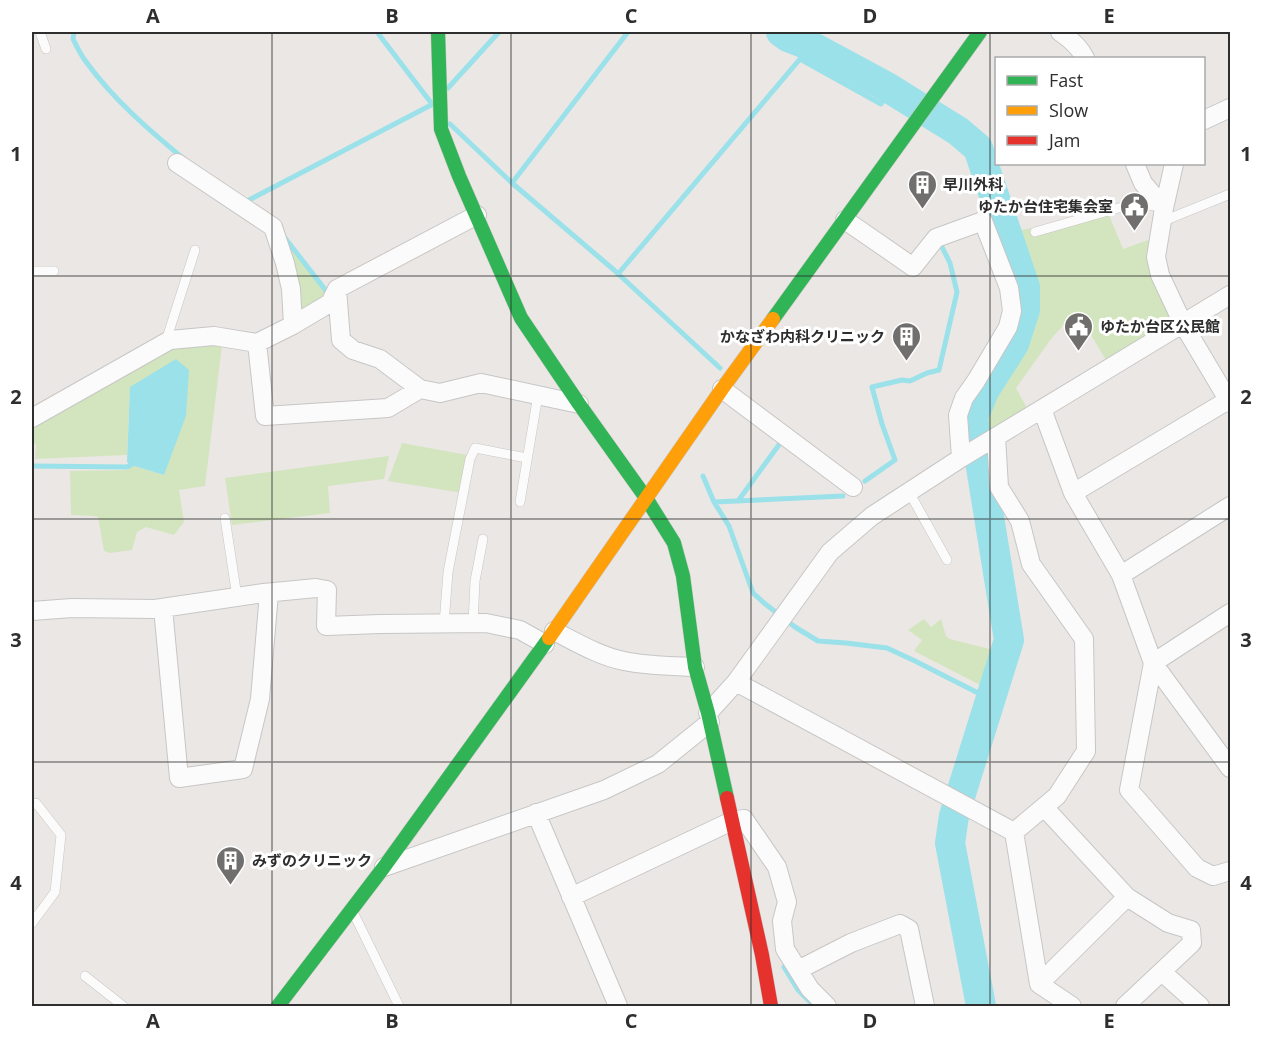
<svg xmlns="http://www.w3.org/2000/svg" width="1262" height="1038" font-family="'Open Sans','Noto Sans JP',sans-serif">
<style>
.green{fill:#d3e5be}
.water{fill:#9ae1ea}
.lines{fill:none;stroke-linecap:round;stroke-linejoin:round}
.stream{stroke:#9ae1ea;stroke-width:5}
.river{stroke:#9ae1ea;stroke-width:30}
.lane-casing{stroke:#c7c6c6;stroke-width:10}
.street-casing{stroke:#c7c6c6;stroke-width:20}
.fast-casing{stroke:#c7c6c6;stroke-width:15}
.slow-casing{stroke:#c7c6c6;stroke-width:15}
.jam-casing{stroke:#c7c6c6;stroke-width:15}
.lane{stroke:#fcfbfb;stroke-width:9}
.street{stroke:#fcfbfb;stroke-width:18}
.fast{stroke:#30b455;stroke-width:14}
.slow{stroke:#ff9f0a;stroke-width:14}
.jam{stroke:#e5322d;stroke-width:14}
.grid{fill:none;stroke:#2e2e2e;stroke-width:1.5;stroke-opacity:0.55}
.labels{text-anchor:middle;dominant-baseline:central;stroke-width:6;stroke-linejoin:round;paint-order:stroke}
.poi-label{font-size:15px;font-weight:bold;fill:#2e2e2e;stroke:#fff;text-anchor:start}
.neatline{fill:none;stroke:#2e2e2e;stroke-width:2}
.grid-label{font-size:20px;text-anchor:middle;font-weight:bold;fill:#2e2e2e}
</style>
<rect width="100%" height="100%" fill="#ebe7e4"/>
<path class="green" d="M 1109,215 L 1123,249 L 1151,239 L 1147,258 L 1153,279 L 1172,320 L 1107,362 L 1081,318 L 1067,321 L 1051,339 L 1016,388 L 1028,410 L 982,438 L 981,420 L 989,402 L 1010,365 L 1027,341 L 1037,318 L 1038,301 L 1017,231 L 1031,228 L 1034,237 Z
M 279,230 L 329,293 L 297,315 Z
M 192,344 L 222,345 L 205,486 L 179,490 L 184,522 L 174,535 L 146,527 L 137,532 L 132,550 L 110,553 L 104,551 L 98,517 L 94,516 L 71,515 L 70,471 L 128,470 L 131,465 L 164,475 L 130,387 L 127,455 L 35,459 L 36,445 L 32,443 L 32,428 L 174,346 Z
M 402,443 L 467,455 L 468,459 L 463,493 L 388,481 Z
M 389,456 L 384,479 L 328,486 L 330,513 L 232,525 L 225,478 Z
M 924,619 L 931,627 L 941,619 L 946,636 L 950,639 L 997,651 L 990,682 L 984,687 L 914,651 L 922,640 L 908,630 Z"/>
<path class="water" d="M 176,359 L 189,370 L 186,416 L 164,475 L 131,465 L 127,462 L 130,387 Z"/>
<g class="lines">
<path class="stream" d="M 74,32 L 73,39 C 77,47 81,56 87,63 C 114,100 149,130 184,159
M 377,32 L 432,104
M 800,59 L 881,104 L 890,89
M 448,88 L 499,32
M 450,124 L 512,183 L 614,270 L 720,368
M 512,183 L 628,32
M 247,201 L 433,104
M 285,238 L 327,292
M 618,274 L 811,46
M 32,466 L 127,467 L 131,465
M 703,476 L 714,502 L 729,526 L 753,593 L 764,603 L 795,627 L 818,641 L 846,643 L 887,648 L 915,661 L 990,699
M 865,481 L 895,460 L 882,424 L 872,387 L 902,380 L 910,381 L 927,373 L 939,370 L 957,292 L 950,263 L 941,245
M 738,501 L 781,442
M 714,502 L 843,496
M 784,967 L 798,990 L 814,1006"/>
<path class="river" d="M 781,32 L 788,37 L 811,46 L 887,87 L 958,131 L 978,148 L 1025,287 L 1025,310 L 1014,344 L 984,391 L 973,418 L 1009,640 L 954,816 L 950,843 L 981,1006"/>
<defs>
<path id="lane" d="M 40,32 L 46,49
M 1161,222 L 1230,194
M 1035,232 L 1136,203 L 1161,207
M 32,271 L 54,271
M 166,341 L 195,250
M 909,492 L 947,560
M 520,502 L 538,395
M 225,518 L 237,597
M 444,624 L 448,572 L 470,459 L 475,448 L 527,458
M 473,624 L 475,581 L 483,539
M 32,805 L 36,803 L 61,835 L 55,892 L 32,923
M 353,912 L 399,1006
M 85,976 L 123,1006"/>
<path id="street" d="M 1060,32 C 1069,38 1080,48 1085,58
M 1204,120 L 1230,108
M 177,163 L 273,227 L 285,263 L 291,289 L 293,325
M 1135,164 L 1143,183 L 1164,208
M 1174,164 L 1164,208 L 1156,257 L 1160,275 L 1183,324 L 1230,403
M 845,220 L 913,267 L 936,238 L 983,221 L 1009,288 L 1012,311 L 1008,327 L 976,381 L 964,398 L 958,415 L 961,458
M 337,289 L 341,340 L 353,350 L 380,359 L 420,389 L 440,393 L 481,383 L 579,404
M 257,343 L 265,416 L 388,408 L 420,389
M 722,389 L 853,487
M 1042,409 L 1073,493 L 1121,575 L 1153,663 L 1230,768
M 32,418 L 170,340 L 214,336 L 257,343 L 293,325 L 330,303 L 337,289 L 477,215
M 996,437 L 999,487 L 1020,521 L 1031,564 L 1084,639 L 1086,751 L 1057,796 L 1014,832
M 1073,493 L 1230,399
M 1121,575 L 1230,506
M 163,608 L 179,778 L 243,769 L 260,699 L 269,593
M 32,611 L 72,608 L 155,609 L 264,593 L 316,588 L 327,590 L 326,626 L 380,624 L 486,623 L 520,630 L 545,644
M 1230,613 L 1153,663 L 1129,790 L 1197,868 L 1213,876 L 1230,871
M 554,631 C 576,642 599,656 624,661 C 647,666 671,666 695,667
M 736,682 L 1014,832 L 1039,984 L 1072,1006
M 708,713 L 736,682 L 830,552 L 872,516 L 961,458 L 1230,295
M 1044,807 L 1127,897 L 1168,923 L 1191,930 L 1192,943 L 1125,1006
M 536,813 L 618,1006
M 384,867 L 604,790 L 658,764 L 710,722
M 571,897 L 732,821 L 744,819 L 777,867 L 787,902 L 782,921 L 785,949 L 810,989 L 827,1006
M 798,970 L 851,943 L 900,924 L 909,929 L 925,1006
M 1162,972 L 1200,1006
M 1039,984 L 1127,897"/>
<path id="fast" d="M 438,32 L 441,129 L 459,176 L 521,318 L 579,404 L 646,498 L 674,543 L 683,576 L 695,667 L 708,713 L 727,798
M 773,319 L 980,32
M 278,1006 L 384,867 L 549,638"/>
<path id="slow" d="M 549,638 L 722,389 L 773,319"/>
<path id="jam" d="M 727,798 L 762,955 L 771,1006"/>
</defs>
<use href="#lane" class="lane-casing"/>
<use href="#street" class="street-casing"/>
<use href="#fast" class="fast-casing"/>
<use href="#slow" class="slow-casing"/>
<use href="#jam" class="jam-casing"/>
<use href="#lane" class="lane"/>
<use href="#street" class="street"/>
<use href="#fast" class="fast"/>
<use href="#slow" class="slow"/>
<use href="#jam" class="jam"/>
</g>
<path class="grid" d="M 272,32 L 272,1006M 511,32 L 511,1006M 751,32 L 751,1006M 990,32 L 990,1006M 32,276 L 1230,276M 32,519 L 1230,519M 32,762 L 1230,762"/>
<defs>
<symbol id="building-pin" viewBox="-11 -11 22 30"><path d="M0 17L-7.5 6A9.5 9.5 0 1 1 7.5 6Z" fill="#706f6e" stroke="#fff"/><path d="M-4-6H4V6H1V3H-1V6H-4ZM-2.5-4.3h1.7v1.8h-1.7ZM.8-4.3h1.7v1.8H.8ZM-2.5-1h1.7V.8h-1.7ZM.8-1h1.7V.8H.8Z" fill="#fff"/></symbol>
<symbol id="civic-pin" viewBox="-11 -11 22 30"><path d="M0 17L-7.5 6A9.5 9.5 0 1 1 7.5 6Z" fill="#706f6e" stroke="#fff"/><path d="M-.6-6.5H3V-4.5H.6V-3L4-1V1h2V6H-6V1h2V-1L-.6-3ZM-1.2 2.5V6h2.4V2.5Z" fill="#fff"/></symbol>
</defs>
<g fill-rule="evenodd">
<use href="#building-pin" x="906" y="168" width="33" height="45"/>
<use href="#civic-pin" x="1118" y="190" width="33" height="45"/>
<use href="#civic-pin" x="1062" y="310" width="33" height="45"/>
<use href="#building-pin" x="890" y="320" width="33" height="45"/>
<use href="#building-pin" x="214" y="844" width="33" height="45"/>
</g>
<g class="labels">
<g class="poi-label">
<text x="943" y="184">早川外科</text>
<text x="1113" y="206" text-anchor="end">ゆたか台住宅集会室</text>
<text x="1100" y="326">ゆたか台区公民館</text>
<text x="885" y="336" text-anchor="end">かなざわ内科クリニック</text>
<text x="252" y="860">みずのクリニック</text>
</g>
</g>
<rect width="1262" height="1038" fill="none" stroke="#ffffff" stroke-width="66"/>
<rect x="995" y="57" width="210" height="108" fill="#ffffff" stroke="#ababab" stroke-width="1.5"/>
<rect x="1007" y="76" width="30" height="9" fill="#30b455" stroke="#ababab" stroke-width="1.5"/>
<text x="1049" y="87" font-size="18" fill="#2e2e2e">Fast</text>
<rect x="1007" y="106" width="30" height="9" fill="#ff9f0a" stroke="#ababab" stroke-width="1.5"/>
<text x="1049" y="117" font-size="18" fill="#2e2e2e">Slow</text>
<rect x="1007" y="136" width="30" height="9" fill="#e5322d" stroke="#ababab" stroke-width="1.5"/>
<text x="1049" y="147" font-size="18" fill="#2e2e2e">Jam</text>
<rect x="33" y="33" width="1196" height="972" class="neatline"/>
<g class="grid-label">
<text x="153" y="23">A</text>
<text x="392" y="23">B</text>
<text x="631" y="23">C</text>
<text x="870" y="23">D</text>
<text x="1109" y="23">E</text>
<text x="16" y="161">1</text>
<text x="1246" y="161">1</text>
<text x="16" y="404">2</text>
<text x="1246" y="404">2</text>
<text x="16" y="647">3</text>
<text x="1246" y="647">3</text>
<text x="16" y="890">4</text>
<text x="1246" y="890">4</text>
<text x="153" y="1028">A</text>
<text x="392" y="1028">B</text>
<text x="631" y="1028">C</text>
<text x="870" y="1028">D</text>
<text x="1109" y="1028">E</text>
</g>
</svg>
